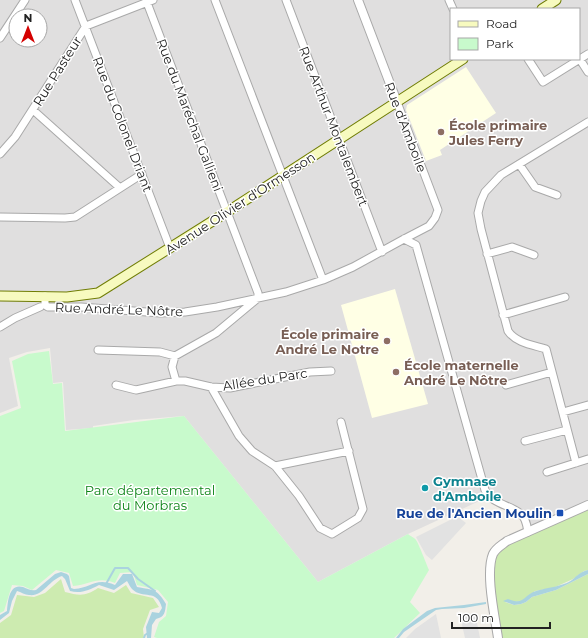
<svg xmlns="http://www.w3.org/2000/svg" width="588" height="638" font-family="Montserrat,sans-serif">
<style>
.residential{fill:#e0dfdf;fill-rule:evenodd}
.education{fill:#ffffe5}
.grass{fill:#cdebb0}
.park{fill:#c8facc}
.parking{fill:#e2e2e2}
.water{fill:#aad3df}
.lines{fill:none;stroke-linecap:round;stroke-linejoin:round}
.stream{stroke:#aad3df;stroke-width:2}
.minor-casing{stroke:#a9a9a9;stroke-width:9}
.tertiary-casing{stroke:#a9a9a9;stroke-width:10}
.secondary-casing{stroke:#707d05;stroke-width:11}
.minor{stroke:#fff;stroke-width:7}
.tertiary{stroke:#fff;stroke-width:8}
.secondary{stroke:#f7fabf;stroke-width:9}
.education-dot{fill:#8d6e63;stroke:#fff;stroke-width:1.5}
.culture-dot{fill:#0f9aa8;stroke:#fff;stroke-width:1.5}
.transit-dot{fill:#1a4fb4;stroke:#fff;stroke-width:1.5}
.labels{text-anchor:middle;dominant-baseline:central;stroke-width:3;stroke-linejoin:round;paint-order:stroke}
.street-label{font-size:13px;fill:#222;stroke:#fff}
.education-label{font-size:13px;font-weight:bold;fill:#785e54;stroke:#fff;text-anchor:start}
.culture-label{font-size:13px;font-weight:bold;fill:#0d838f;stroke:#fff;text-anchor:start}
.park-label{font-size:13px;fill:#0c8416;stroke:#fff}
.transit-label{font-size:13px;font-weight:bold;fill:#164399;stroke:#fff;text-anchor:end}
</style>
<rect width="100%" height="100%" fill="#f2efe9"/>
<path class="residential" d="M 0,0 L 588,0 L 588,505 L 528,532 L 526,521 L 488,497 L 408,534 L 318,582 L 184,416 L 134,420 L 93,426 L 93,428 L 66,430 L 63,382 L 53,383 L 50,348 L 27,352 L 9,358 L 18,406 L 0,413 ZM 451,9 L 579,9 L 579,59 L 451,59 ZM 16,16 L 40,16 L 40,40 L 16,40 Z"/>
<path class="education" d="M 466,67 L 496,113 L 440,150 L 442,155 L 426,161 L 406,110 L 407,105 Z
M 395,289 L 428,404 L 372,418 L 341,305 Z"/>
<path class="grass" d="M 588,505 L 588,570 L 584,571 L 573,579 L 553,588 L 535,591 L 522,601 L 515,602 L 505,602 L 514,605 L 521,604 L 526,602 L 532,597 L 556,590 L 588,574 L 588,638 L 498,638 L 490,574 L 498,547 Z
M 61,579 L 65,592 C 80,596 86,596 98,588 L 114,593 L 126,585 L 131,593 L 153,598 L 159,607 L 150,610 L 143,629 L 144,638 L 0,638 L 0,623 L 11,615 L 17,595 L 34,597 L 45,593 Z"/>
<path class="park" d="M 49,351 L 53,384 L 62,383 L 65,431 L 184,416 L 318,582 L 408,534 C 410,536 415,538 416,540 C 418,542 428,568 429,570 L 410,602 L 420,613 L 394,638 L 157,638 L 154,637 L 159,622 L 166,616 L 168,602 L 158,590 L 137,585 L 133,572 L 120,573 L 115,583 C 97,576 90,585 73,586 L 69,573 L 56,570 L 32,590 L 23,586 L 12,585 L 4,611 L 0,613 L 0,416 L 21,408 L 12,361 L 28,354 Z"/>
<path class="parking" d="M 460,515 L 462,520 L 466,523 L 432,560 L 426,555 L 416,537 Z
M 475,613 L 480,638 L 465,638 L 460,616 Z
M 436,614 L 441,638 L 406,638 L 415,629 Z"/>
<path class="water" d="M 588,570 L 588,574 L 556,590 L 532,597 L 526,602 L 521,604 L 514,605 L 503,601 L 508,599 C 525,606 523,595 536,591 C 545,588 565,586 572,580 C 578,575 580,572 588,570 Z
M 61,572 L 67,574 L 69,576 L 71,588 L 74,589 C 92,588 95,577 115,585 L 123,574 L 132,574 L 137,587 C 154,590 157,589 166,604 C 165,612 165,617 156,619 L 152,625 L 151,638 L 147,638 L 146,627 L 152,612 L 159,613 L 162,608 C 157,588 143,600 132,589 C 130,587 129,584 127,581 L 114,590 L 99,585 C 89,590 81,594 70,591 L 65,579 L 62,576 C 49,580 43,597 29,595 C 25,595 21,592 17,591 L 12,601 L 9,613 L 0,620 L 0,615 L 7,611 C 8,601 9,583 23,587 C 28,589 31,591 36,590 L 55,574 Z
M 486,602 L 486,604 L 464,608 L 442,609 L 436,610 L 404,632 L 399,638 L 396,638 L 403,629 L 427,611 L 435,608 L 464,605 Z"/>
<g class="lines">
<path class="stream" d="M 106,584 L 115,568 L 128,568 L 138,579 L 155,591
M 144,638 L 145,635 L 148,633"/>
<defs>
<path id="minor" d="M 75,0 L 170,248
M 215,0 L 323,280
M 286,0 L 382,252
M 449,0 L 453,9
M 0,38 L 25,0
M 579,58 L 588,72
M 528,59 L 543,82 L 588,54
M 33,110 L 119,187
M 0,154 L 15,137 L 86,26 L 153,0
M 519,164 L 535,187 L 557,195
M 0,217 L 65,218 L 75,217 L 142,174
M 404,239 L 416,245 L 485,490 C 493,505 509,504 521,514 C 526,518 527,526 528,532
M 487,254 L 512,247 L 534,255
M 45,296 L 45,305 L 48,307 L 81,307 L 160,313 L 185,312 L 217,307 L 286,292 L 323,280 L 353,267 L 404,239 L 429,226 L 435,218 L 438,210 L 397,102
M 503,315 L 565,297
M 0,327 L 15,318 L 40,307
M 98,350 L 160,352 L 175,356 L 216,333 L 258,298 L 258,293 L 146,0
M 175,356 L 172,367 L 176,381
M 116,385 L 136,390 L 176,381 L 185,381 L 211,387 L 230,388 L 310,372 L 331,371
M 506,385 L 552,372
M 211,387 L 239,436 L 252,451 L 275,466 L 299,496 L 320,528 L 332,534 L 358,518 L 363,509 L 341,422
M 563,412 L 588,405
M 525,441 L 567,430
M 576,463 L 546,349 C 533,345 516,343 508,331 L 481,229 L 478,213 L 481,201 L 485,192 L 501,175 L 588,122
M 275,466 L 349,451
M 547,472 L 588,459"/>
<path id="tertiary" d="M 358,0 L 397,102
M 498,638 C 495,617 485,573 493,554 C 496,548 502,545 507,541 L 588,505"/>
<path id="secondary" d="M 542,9 L 556,0
M 0,296 L 67,297 L 98,293 L 227,212 L 463,59"/>
</defs>
<use href="#minor" class="minor-casing"/>
<use href="#tertiary" class="tertiary-casing"/>
<use href="#secondary" class="secondary-casing"/>
<use href="#minor" class="minor"/>
<use href="#tertiary" class="tertiary"/>
<use href="#secondary" class="secondary"/>
</g>
<g class="education-dot">
<circle cx="441" cy="132" r="4"/>
<circle cx="387" cy="341" r="4"/>
<circle cx="396" cy="372" r="4"/>
</g>
<circle class="culture-dot" cx="425" cy="488" r="4"/>
<rect class="transit-dot" x="556" y="509" width="8" height="8" rx="2"/>
<g class="labels">
<g class="street-label">
<text transform="translate(57 71) rotate(-58)">Rue Pasteur</text>
<text transform="translate(190 115) rotate(69)">Rue du Maréchal Gallieni</text>
<text transform="translate(123 124) rotate(69)">Rue du Colonel Driant</text>
<text transform="translate(334 126) rotate(69)">Rue Arthur Montalembert</text>
<text transform="translate(406 127) rotate(69)">Rue d'Amboile</text>
<text transform="translate(240 203) rotate(-33)">Avenue Olivier d'Ormesson</text>
<text transform="translate(119 309) rotate(2)">Rue André Le Nôtre</text>
<text transform="translate(265 379) rotate(-9)">Allée du Parc</text>
</g>
<g class="education-label">
<text x="449" y="125">École primaire<tspan x="449" dy="15">Jules Ferry</tspan></text>
<text x="379" y="334" text-anchor="end">École primaire<tspan x="379" dy="15">André Le Notre</tspan></text>
<text x="404" y="365">École maternelle<tspan x="404" dy="15">André Le Nôtre</tspan></text>
</g>
<g class="culture-label">
<text x="433" y="481">Gymnase<tspan x="433" dy="15">d'Amboile</tspan></text>
</g>
<g class="park-label">
<text x="150" y="490">Parc départemental<tspan x="150" dy="15">du Morbras</tspan></text>
</g>
<g class="transit-label">
<text x="552" y="513">Rue de l'Ancien Moulin</text>
</g>
</g>
<rect x="450" y="8" width="130" height="52" fill="#ffffff" stroke="#a7a7a7"/>
<rect x="458" y="21" width="20" height="6" fill="#f7fabf" stroke="#a7a7a7"/>
<text x="486" y="28" font-size="12" fill="#222222">Road</text>
<rect x="458" y="38" width="20" height="12" fill="#c8facc" stroke="#a7a7a7"/>
<text x="486" y="48" font-size="12" fill="#222222">Park</text>
<g transform="translate(28 28)"><circle r="19" fill="#ffffff" stroke="#a7a7a7"/>
<path d="M0-3L7 15L0 10L-7 15Z" fill="#d40000"/>
<text y="-6" font-size="11" font-weight="bold" text-anchor="middle" fill="#222222">N</text>
</g>
<path d="M452 622v6h98v-6" fill="none" stroke="#222222" stroke-width="2"/>
<text x="458" y="622" font-size="12" fill="#222222" stroke="#ffffff" stroke-width="3" paint-order="stroke">100 m</text>
</svg>
